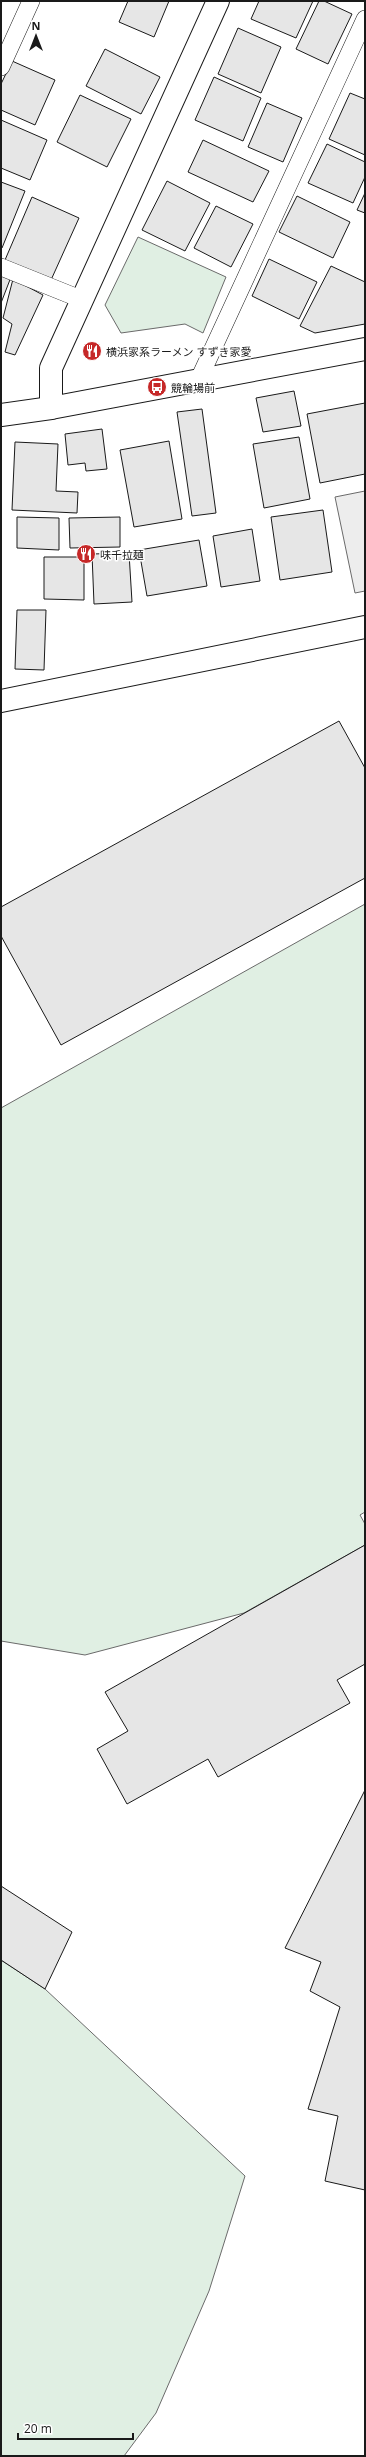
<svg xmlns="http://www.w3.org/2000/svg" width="366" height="2457" font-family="'Open Sans','Noto Sans JP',sans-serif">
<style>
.green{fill:#e0efe3;stroke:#6a6a6a}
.parking{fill:#ededed;stroke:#6a6a6a}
.building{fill:#e6e6e6;stroke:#1a1a1a}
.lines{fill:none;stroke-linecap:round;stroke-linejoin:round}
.service-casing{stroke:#1a1a1a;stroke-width:18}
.minor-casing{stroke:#1a1a1a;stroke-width:24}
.tertiary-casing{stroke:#1a1a1a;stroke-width:24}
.service{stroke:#fff;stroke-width:17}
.minor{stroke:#fff;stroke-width:22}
.tertiary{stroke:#fff;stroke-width:22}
.labels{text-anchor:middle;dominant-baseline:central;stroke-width:3;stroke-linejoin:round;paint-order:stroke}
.poi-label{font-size:11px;fill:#1a1a1a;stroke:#fff;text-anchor:start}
</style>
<rect width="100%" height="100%" fill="#fff"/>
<path class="green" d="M 138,237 L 226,277 L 203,333 L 185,324 L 121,333 L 105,305 Z
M 365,904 L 365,1512 L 360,1515 L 365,1524 L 365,1545 L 244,1613 L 85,1655 L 1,1641 L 1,1108 Z
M 1,1960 L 45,1989 L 245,2176 L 209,2291 L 156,2413 L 124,2456 L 1,2456 Z"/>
<path class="parking" d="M 365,491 L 365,591 L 355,593 L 335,497 Z"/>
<path class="building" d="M 128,1 L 169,1 L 154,37 L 119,22 Z
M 259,1 L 313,1 L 296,38 L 251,19 Z
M 319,1 L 324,1 L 352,14 L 328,64 L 296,49 Z
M 238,28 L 281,47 L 261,93 L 218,74 Z
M 105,49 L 160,77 L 141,114 L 86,86 Z
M 12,61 L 55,80 L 35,125 L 1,110 L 1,84 Z
M 214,77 L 261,98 L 243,141 L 195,120 Z
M 350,93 L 365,99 L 365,155 L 329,139 Z
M 80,95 L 131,119 L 107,167 L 57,142 Z
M 267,103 L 302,118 L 283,162 L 248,147 Z
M 1,120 L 47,140 L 30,180 L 1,168 Z
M 203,140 L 269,171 L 253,202 L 188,172 Z
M 327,144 L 365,162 L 365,177 L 353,203 L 308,183 Z
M 167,181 L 210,203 L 185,251 L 142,230 Z
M 1,182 L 25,191 L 2,248 L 1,247 Z
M 365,193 L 365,213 L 357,210 Z
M 297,196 L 350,222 L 333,258 L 279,232 Z
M 32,197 L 79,218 L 51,280 L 5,260 Z
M 216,206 L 253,224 L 231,267 L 194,248 Z
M 269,259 L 317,282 L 299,319 L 252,296 Z
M 331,266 L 365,282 L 365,324 L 315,333 L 300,326 Z
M 1,273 L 11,277 L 1,303 Z
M 13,279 L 43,295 L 15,355 L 5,352 L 12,324 L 3,318 Z
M 294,391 L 301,426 L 263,432 L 256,398 Z
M 365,403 L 365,474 L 320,483 L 307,414 Z
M 202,409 L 216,513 L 192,516 L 177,412 Z
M 102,429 L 107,469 L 86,471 L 85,463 L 68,465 L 65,434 Z
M 299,437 L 310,499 L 264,508 L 253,444 Z
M 169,441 L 182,519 L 134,527 L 120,450 Z
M 15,442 L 58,444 L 56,491 L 78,492 L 77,513 L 12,510 Z
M 323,510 L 332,572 L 280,580 L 271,517 Z
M 17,517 L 59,518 L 59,550 L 17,548 Z
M 120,517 L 120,547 L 70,548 L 69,518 Z
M 252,529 L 260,581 L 221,587 L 213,536 Z
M 199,540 L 207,586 L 147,596 L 139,550 Z
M 129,553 L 132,602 L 94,604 L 92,554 Z
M 44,557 L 84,557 L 84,600 L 44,599 Z
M 17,610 L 46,610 L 44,670 L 15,669 Z
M 339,721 L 365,768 L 365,878 L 61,1045 L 1,936 L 1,907 Z
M 365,1545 L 365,1664 L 337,1680 L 350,1703 L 218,1777 L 208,1759 L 127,1804 L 97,1749 L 128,1731 L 105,1692 Z
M 365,1790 L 365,2190 L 325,2181 L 338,2116 L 308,2109 L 340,2007 L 310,1991 L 321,1962 L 285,1948 Z
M 1,1886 L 72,1932 L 45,1989 L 1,1960 Z"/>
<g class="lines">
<defs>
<path id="service" d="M 1,67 L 31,1
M 1,267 L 83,300
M 199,379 L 365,19"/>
<path id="minor" d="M 51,408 L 51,368 L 218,1
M 1,701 L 365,627"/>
<path id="tertiary" d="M 1,415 L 51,408 L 365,349"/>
</defs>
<use href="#service" class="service-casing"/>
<use href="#minor" class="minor-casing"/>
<use href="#tertiary" class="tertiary-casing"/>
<use href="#service" class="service"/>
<use href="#minor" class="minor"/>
<use href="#tertiary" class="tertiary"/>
</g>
<defs>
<symbol id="restaurant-disc" viewBox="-11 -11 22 22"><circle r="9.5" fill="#c62828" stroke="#fff"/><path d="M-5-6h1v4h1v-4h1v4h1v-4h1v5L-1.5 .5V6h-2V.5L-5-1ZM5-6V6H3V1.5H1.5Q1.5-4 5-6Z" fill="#fff"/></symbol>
<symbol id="bus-disc" viewBox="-11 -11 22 22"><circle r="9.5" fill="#c62828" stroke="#fff"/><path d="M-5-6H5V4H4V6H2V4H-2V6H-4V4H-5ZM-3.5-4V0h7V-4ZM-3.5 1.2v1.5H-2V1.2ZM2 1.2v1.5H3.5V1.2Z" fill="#fff"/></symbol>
</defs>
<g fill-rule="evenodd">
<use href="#restaurant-disc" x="81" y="340" width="22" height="22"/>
<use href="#bus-disc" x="146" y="376" width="22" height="22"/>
<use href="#restaurant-disc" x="75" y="543" width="22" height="22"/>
</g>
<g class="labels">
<g class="poi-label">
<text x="106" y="351">横浜家系ラーメン すずき家愛</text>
<text x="171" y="387">競輪場前</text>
<text x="100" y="554">味千拉麺</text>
</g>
</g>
<rect width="366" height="2457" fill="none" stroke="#1a1a1a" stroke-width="4"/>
<g transform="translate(36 36)" stroke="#ffffff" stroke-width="3" paint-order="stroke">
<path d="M0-3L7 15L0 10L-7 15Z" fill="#1a1a1a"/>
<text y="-6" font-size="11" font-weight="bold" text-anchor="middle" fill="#1a1a1a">N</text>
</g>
<path d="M18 2433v6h115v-6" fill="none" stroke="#1a1a1a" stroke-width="2"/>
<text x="24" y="2433" font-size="12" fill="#1a1a1a" stroke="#ffffff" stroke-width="3" paint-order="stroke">20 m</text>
</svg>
